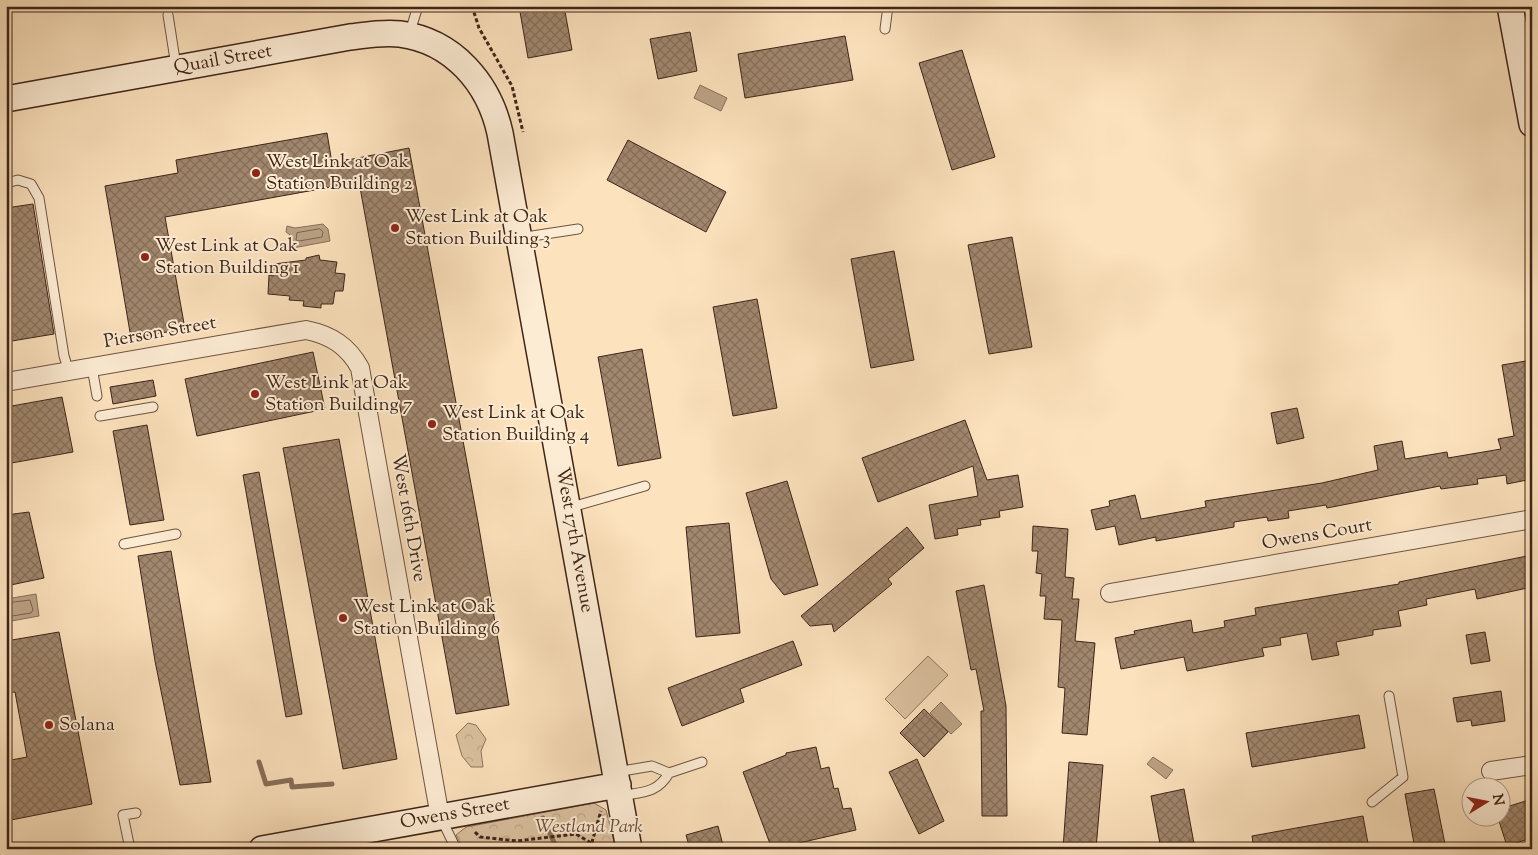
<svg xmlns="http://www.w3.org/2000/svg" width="1538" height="855" font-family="'Sorts Mill Goudy',serif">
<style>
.grass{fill:#dcc2a1;stroke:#8d745c}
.forest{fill:url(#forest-crowns);stroke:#8d745c}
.water{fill:#bba285;stroke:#897059}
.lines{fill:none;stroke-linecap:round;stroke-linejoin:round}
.shore{stroke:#7c644e;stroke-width:1}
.stream{stroke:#897059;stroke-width:5}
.building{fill:url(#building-cross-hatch);stroke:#3e2518}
.lane-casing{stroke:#6e5441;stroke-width:11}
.street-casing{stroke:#6e5441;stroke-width:20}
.secondary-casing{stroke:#3e2518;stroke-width:28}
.path{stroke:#3e2518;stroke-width:3;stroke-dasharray:4 2.5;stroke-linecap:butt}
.lane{stroke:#fdecd4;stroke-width:9}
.street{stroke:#fdecd4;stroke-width:18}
.secondary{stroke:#fdecd4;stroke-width:25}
.poi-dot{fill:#8f2418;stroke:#fdecd4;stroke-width:2}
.labels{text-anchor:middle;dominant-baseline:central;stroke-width:4;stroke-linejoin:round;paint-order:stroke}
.street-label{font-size:19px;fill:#3e2518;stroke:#fdecd4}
.poi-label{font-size:19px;fill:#3e2518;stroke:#fdecd4;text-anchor:start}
.park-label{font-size:19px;font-style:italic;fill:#664c3a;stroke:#fdecd4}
</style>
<defs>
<pattern id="forest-crowns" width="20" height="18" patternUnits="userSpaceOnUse" patternTransform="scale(1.25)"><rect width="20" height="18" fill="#dcc2a1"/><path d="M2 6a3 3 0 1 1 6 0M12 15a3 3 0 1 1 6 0" fill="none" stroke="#bea78a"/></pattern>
<pattern id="building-cross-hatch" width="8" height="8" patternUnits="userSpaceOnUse" patternTransform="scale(1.25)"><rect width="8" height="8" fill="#a1876e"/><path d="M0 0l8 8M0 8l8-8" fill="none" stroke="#856e59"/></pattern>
</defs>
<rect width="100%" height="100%" fill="#fce2bd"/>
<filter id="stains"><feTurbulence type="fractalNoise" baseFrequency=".004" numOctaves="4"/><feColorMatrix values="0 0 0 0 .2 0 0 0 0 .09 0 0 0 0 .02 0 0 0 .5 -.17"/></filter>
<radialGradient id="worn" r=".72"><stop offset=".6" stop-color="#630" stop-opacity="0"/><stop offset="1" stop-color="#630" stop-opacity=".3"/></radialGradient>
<path class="grass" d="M 928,656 L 948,675 L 905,719 L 885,699 Z"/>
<path class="forest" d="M 468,723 L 476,725 L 486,739 L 481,751 L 483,767 L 471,767 L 462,756 L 456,735 Z
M 594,803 L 606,810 L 616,849 L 463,849 L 456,835 L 466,827 Z"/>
<path class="water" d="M 700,85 L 727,98 L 721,111 L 694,98 Z
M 323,224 L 328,229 L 330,241 L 293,248 L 290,235 L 286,232 L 287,226 L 295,228 Z
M 36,594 L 39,616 L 6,622 L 6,599 Z
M 941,702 L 962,724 L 951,734 L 930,713 Z
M 1153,757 L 1173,770 L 1166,779 L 1147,764 Z"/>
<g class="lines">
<path class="shore" d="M 320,229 L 323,232 L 322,237 L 299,241 L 296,240 L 297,233 Z
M 6,603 L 30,600 L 33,610 L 31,613 L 6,617"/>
<path class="stream" d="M 259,762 L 266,784 L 291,780 L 292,787 L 332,784
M 543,818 L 557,849"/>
</g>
<path class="building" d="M 519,6 L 564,6 L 572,50 L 528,58 Z
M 690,32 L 697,71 L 658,79 L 650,39 Z
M 845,36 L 853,80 L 745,98 L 738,54 Z
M 962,50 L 995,157 L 952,170 L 919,63 Z
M 327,133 L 332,163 L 409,148 L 478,522 L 509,705 L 456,714 L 359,182 L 165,217 L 185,329 L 131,338 L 105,186 L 178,173 L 176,160 Z
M 628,140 L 726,192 L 706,232 L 607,180 Z
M 33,204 L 54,334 L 6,342 L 6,208 Z
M 1012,237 L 1032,347 L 989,354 L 968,245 Z
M 894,251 L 914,360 L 871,368 L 851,259 Z
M 319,255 L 320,260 L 337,262 L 335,273 L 345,274 L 343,291 L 335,291 L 333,304 L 321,304 L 321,308 L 303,306 L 304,301 L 289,300 L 290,296 L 268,294 L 269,275 L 273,276 L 274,264 L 306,260 L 306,258 Z
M 757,299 L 777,408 L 733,416 L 713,307 Z
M 642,349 L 661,458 L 618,466 L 598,357 Z
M 313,352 L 325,409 L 197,436 L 185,379 Z
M 1532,360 L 1532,479 L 1507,484 L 1506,475 L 1477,479 L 1478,484 L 1441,489 L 1440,486 L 1327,508 L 1326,505 L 1288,511 L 1289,518 L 1268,521 L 1267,517 L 1234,522 L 1234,527 L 1156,541 L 1156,537 L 1119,545 L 1115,526 L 1096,530 L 1091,510 L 1110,506 L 1109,501 L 1135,495 L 1141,519 L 1206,507 L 1205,501 L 1322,483 L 1378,470 L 1374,446 L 1402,441 L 1405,459 L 1447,452 L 1448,458 L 1501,449 L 1498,439 L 1514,436 L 1502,365 Z
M 153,380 L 156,396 L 113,404 L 110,387 Z
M 62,397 L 73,452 L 6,464 L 6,407 Z
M 1297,408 L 1304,438 L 1277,444 L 1271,413 Z
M 965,420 L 987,480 L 1018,475 L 1023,507 L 999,511 L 1000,517 L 980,520 L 981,525 L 957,529 L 958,535 L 935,539 L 929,505 L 978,496 L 973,466 L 878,502 L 862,458 Z
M 147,425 L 164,520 L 130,525 L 113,431 Z
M 339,439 L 397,759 L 343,769 L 283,448 Z
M 259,472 L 302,714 L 286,717 L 243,475 Z
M 787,481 L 818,585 L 784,595 L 771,579 L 746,493 Z
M 29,512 L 44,578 L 6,586 L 6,515 Z
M 729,523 L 740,633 L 696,637 L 686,527 Z
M 1033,526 L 1068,529 L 1065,577 L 1074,578 L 1072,599 L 1079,599 L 1075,641 L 1095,643 L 1087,735 L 1062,733 L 1065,688 L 1058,687 L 1062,620 L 1044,619 L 1046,596 L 1040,596 L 1042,574 L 1036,573 L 1038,551 L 1032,551 Z
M 907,527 L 924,548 L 888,579 L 892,584 L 834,632 L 832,624 L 810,626 L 801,616 Z
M 171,551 L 191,668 L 211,782 L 180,785 L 155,661 L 138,556 Z
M 1532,555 L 1532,587 L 1477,599 L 1475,589 L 1426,599 L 1427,605 L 1398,611 L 1401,626 L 1373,630 L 1373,635 L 1336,642 L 1339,655 L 1312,660 L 1307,633 L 1280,638 L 1281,645 L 1262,648 L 1264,656 L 1187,671 L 1184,657 L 1121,669 L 1115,638 L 1135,634 L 1134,631 L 1191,620 L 1193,633 L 1225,627 L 1224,621 L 1256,615 L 1255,608 L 1399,584 L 1399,582 Z
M 984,585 L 1006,706 L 1007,816 L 982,816 L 981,711 L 984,711 L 976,669 L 971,670 L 956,591 Z
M 59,632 L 92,804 L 6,821 L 6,761 L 27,757 L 15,692 L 6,693 L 6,641 Z
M 1485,632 L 1490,661 L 1471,664 L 1466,635 Z
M 793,641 L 802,665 L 740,689 L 744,702 L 682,726 L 668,688 Z
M 1501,691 L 1505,721 L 1472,726 L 1471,720 L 1457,722 L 1453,698 Z
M 924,709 L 948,732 L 924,757 L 900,733 Z
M 1359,715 L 1365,748 L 1252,767 L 1246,733 Z
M 816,747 L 821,769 L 829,767 L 834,789 L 838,788 L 843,809 L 851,808 L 856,830 L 799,843 L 801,849 L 772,849 L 743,772 L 786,755 L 786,753 Z
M 917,759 L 944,821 L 919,834 L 889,772 Z
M 1069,762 L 1103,765 L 1096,849 L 1063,849 Z
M 1184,789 L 1195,849 L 1161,849 L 1151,796 Z
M 1434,789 L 1446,849 L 1415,849 L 1405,794 Z
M 1532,799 L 1532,826 L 1528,827 L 1531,838 L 1507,846 L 1498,818 L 1500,818 L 1500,809 Z
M 1363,816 L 1369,849 L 1254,849 L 1252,836 Z
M 718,826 L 724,849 L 690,849 L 686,835 Z"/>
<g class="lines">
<defs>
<path id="lane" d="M 168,15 L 176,66
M 885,29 L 888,6
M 409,35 L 418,6
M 6,183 L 18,180 L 31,184 L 39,198 L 64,356 L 69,372
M 519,238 L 578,229
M 92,367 L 97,396
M 100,416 L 153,407
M 568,508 L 645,486
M 124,544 L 176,534
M 616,772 L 652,766 L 669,773
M 620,796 C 641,792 657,794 669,773 L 702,762
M 1372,802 L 1403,777 L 1389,696
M 442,820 L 456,849
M 130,849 L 123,815 L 136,813"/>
<path id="street" d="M 6,382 L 306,330 C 331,335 348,346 360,368 L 440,817
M 1110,593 L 1532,519
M 1491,771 L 1532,765"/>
<path id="secondary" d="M 1510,6 L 1532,124
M 6,99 L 350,37 C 367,35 383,32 400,34 C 453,41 489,83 500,133 L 629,849
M 262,849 L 618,785"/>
</defs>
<use href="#lane" class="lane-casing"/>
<use href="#street" class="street-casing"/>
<use href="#secondary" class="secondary-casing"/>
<path class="path" d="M 472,6 L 479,28 L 512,86 L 523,132
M 475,832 L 480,837 L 517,841 L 576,834 L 591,843
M 590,849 L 601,811"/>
<use href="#lane" class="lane"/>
<use href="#street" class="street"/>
<use href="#secondary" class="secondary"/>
</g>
<g class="poi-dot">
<circle cx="256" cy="173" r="5"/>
<circle cx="395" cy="228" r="5"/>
<circle cx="145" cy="257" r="5"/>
<circle cx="255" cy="394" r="5"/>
<circle cx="432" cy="424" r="5"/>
<circle cx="343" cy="618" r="5"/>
<circle cx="49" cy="725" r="5"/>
</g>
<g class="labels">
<g class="street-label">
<text transform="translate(223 60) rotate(-10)">Quail Street</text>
<text transform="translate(160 333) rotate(-10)">Pierson Street</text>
<text transform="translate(408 518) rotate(80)">West 16th Drive</text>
<text transform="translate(1317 535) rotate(-10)">Owens Court</text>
<text transform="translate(574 540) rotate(80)">West 17th Avenue</text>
<text transform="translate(455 814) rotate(-10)">Owens Street</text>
</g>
<g class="poi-label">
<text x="266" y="162">West Link at Oak<tspan x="266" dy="22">Station Building 2</tspan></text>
<text x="405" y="217">West Link at Oak<tspan x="405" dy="22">Station Building 3</tspan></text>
<text x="155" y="246">West Link at Oak<tspan x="155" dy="22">Station Building 1</tspan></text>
<text x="265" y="383">West Link at Oak<tspan x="265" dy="22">Station Building 7</tspan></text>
<text x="442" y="413">West Link at Oak<tspan x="442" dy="22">Station Building 4</tspan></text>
<text x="353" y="607">West Link at Oak<tspan x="353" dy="22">Station Building 6</tspan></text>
<text x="59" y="725">Solana</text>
</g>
<g class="park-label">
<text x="589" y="827">Westland Park</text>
</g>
</g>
<rect width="1538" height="855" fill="none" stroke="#fce2bd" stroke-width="25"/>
<rect x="8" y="8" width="1523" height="840" fill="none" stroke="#3e2518" stroke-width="2.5"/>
<rect x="12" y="12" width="1513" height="830" fill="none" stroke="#3e2518"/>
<g transform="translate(1486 802) rotate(80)"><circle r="24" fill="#fdecd4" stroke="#b19c89"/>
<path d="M0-4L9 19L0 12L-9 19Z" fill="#8f2418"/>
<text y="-8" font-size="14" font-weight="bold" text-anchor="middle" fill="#3e2518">N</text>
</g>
<rect width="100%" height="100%" filter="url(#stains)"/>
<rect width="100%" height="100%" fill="url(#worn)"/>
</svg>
